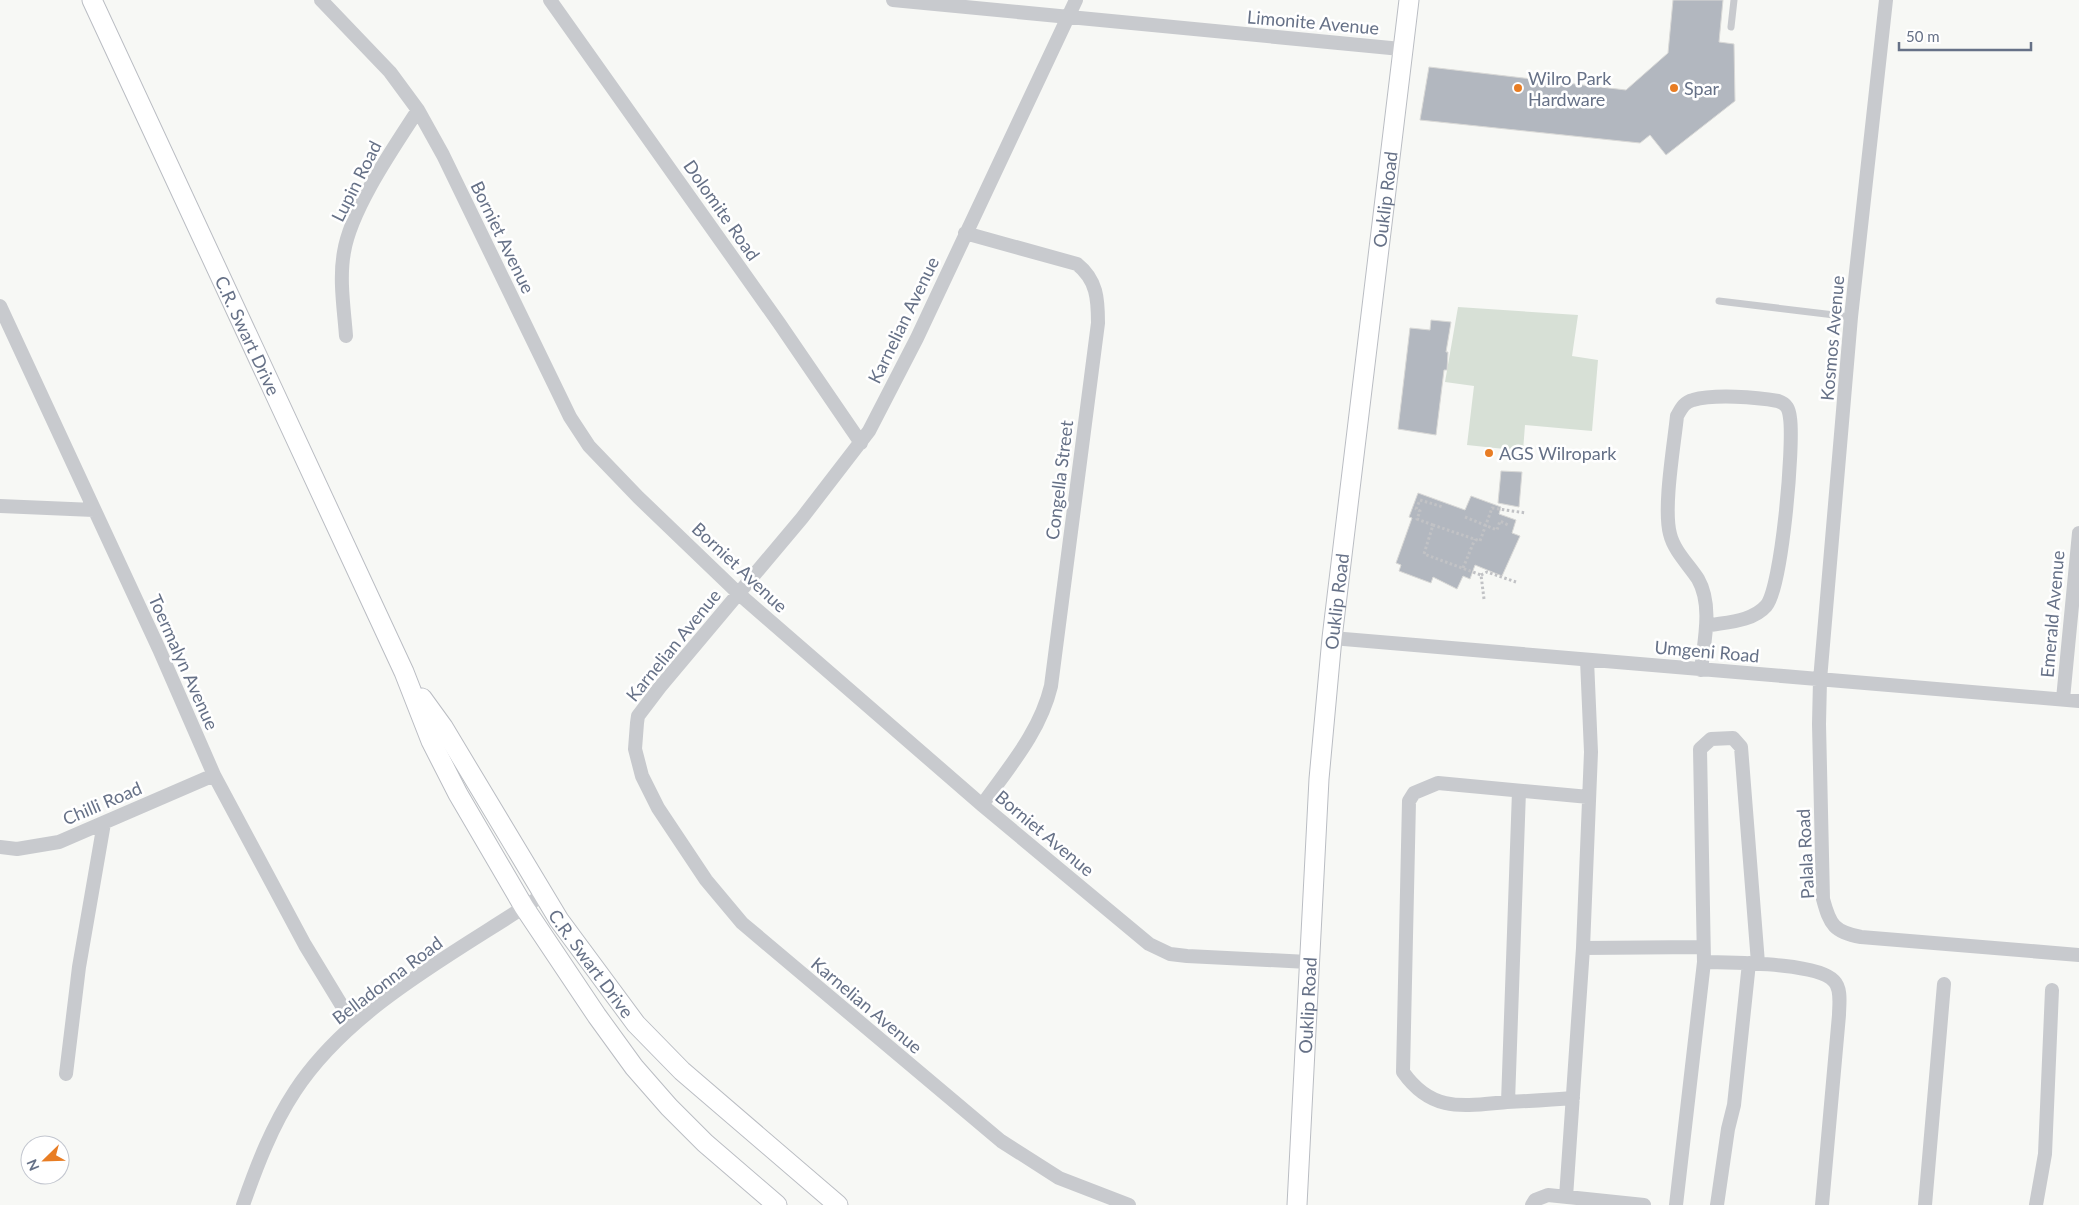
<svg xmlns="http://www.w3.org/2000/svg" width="2079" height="1205" font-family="Lato,sans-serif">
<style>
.green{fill:#d7e0d6}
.building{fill:#b2b7bf;stroke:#d9d9d7}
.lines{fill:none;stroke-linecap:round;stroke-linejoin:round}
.secondary-casing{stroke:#babdc3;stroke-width:21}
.path{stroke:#c1c2c5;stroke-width:3;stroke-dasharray:2.5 2.5;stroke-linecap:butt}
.lane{stroke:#c8cace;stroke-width:7}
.street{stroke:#c8cace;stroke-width:14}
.secondary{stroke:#fff;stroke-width:19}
.poi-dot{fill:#e87d24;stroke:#fff;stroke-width:2}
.labels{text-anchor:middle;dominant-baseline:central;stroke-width:5;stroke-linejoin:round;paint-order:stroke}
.street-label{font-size:18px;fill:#667187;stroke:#fff}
.poi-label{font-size:18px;fill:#667187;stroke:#fff;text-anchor:start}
</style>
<rect width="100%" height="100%" fill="#f7f8f5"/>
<path class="green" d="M 1458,307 L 1578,315 L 1572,356 L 1598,360 L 1592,431 L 1525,425 L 1523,451 L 1467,445 L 1474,386 L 1445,382 Z"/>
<path class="building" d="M 1673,0 L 1723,0 L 1719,42 L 1734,44 L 1735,101 L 1666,155 L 1650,135 L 1640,143 L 1420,120 L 1429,67 L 1626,90 L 1668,53 Z
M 1431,320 L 1451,322 L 1446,352 L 1448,352 L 1447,370 L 1444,370 L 1436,435 L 1398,429 L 1410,328 L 1430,330 Z
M 1501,471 L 1522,472 L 1519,507 L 1498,503 Z
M 1418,493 L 1465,510 L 1471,496 L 1501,507 L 1499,514 L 1516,520 L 1512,533 L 1520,536 L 1502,576 L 1475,565 L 1470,579 L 1463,576 L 1457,589 L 1433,577 L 1431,583 L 1399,571 L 1401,565 L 1396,563 L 1412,518 L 1409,517 Z"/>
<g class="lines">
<defs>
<g id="secondary">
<path id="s1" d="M 92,0 L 404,672 L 431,741 L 458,794 L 524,907 L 597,1016 L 634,1067 L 669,1107 L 705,1143 L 777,1205"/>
<path id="s2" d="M 422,698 L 443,727 L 559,920 L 636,1024 L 682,1071 L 838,1205"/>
<path id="s3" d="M 1297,1205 L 1319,779 L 1332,638 L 1409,0"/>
</g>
</defs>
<use href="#secondary" class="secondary-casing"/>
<path class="path" d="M 1465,517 L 1497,530 L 1500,521 L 1508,525
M 1433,525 L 1417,519 L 1420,511 L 1416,509 L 1420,500 L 1443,507
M 1463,568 L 1475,539
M 1481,575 L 1487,572 L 1516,582
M 1484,599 L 1481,575 L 1424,554 L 1433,525 L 1480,541 L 1492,508 L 1526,513"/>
<path class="lane" d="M 1731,27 L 1734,0
M 1719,301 L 1851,317"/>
<path class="street" d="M 321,0 L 390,72 L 418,110 L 443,155 L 570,417 L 589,446 L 638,497 L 739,594 L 982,805 L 1149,944 L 1170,954 L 1187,956 L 1308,962
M 550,0 L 779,323 L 861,443
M 893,0 L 1401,49
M 1076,0 L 917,338 L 869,431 L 802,518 L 660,687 L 638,716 L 637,723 L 635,749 L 642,776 L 658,808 L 706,880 L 742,923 L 1001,1141 L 1059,1178 L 1129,1205
M 1886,0 L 1851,317 L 1820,680 L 1819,724 L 1823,899 C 1830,925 1834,932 1861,937 L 2079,955
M 965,233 L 1077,264 C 1097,280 1098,299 1098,323 L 1051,686 C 1040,732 1009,767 982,805
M 0,306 L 159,649 L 214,775 L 305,945 L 353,1024
M 346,336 C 344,309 339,279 344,252 C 351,209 394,147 418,110
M 0,506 L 94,510
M 1332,638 L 2079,701
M 1701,670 C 1704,642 1713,605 1698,579 C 1689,565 1674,551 1670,534 C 1663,508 1674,445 1677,416 C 1681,409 1684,402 1693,400 C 1714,394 1756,397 1778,401 C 1787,404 1789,409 1790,418 C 1794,445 1782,588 1766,606 C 1752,622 1725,622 1706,626
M 2063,699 L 2079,533
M 0,847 L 17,849 L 59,842 L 214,775
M 1583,948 L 1702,947
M 1704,962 C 1730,963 1817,962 1834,981 C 1842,989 1839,1005 1839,1015 L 1822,1205
M 66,1074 L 79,967 L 104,823
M 1573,1098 C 1551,1100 1529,1101 1507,1102 C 1463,1106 1432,1113 1403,1072 L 1409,801 L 1414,793 L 1438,783 L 1589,797
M 1508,1102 L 1519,791
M 1566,1197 L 1583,948 L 1591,752 L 1587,660
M 243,1205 C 257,1165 272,1126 295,1091 C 351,1005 461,950 544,894
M 1532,1205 L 1535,1200 L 1548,1195 L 1644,1205
M 1676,1205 L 1704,962 L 1700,749 L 1711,739 L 1733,738 L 1741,747 L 1758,963
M 1717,1205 L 1728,1129 L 1734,1105 L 1749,963
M 1925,1205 L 1944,984
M 2036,1205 L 2045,1154 L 2052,990"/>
<use href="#secondary" class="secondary"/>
</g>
<g class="poi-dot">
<circle cx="1518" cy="88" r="5"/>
<circle cx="1674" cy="88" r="5"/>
<circle cx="1489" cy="453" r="5"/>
</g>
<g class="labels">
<g class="street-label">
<text transform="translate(1313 22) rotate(5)">Limonite Avenue</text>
<text transform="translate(356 181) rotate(-63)">Lupin Road</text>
<text stroke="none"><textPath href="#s3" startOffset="1010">Ouklip Road</textPath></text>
<text transform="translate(722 210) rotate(55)">Dolomite Road</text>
<text transform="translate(503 237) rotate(64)">Borniet Avenue</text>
<text transform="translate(903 320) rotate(-64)">Karnelian Avenue</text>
<text stroke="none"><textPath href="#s1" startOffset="370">C.R. Swart Drive</textPath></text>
<text transform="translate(1832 338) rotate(-85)">Kosmos Avenue</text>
<text transform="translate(1059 480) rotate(-83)">Congella Street</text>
<text transform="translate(740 567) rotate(43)">Borniet Avenue</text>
<text stroke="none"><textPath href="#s3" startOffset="605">Ouklip Road</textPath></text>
<text transform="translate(2052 614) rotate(-85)">Emerald Avenue</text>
<text transform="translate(673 645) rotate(-51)">Karnelian Avenue</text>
<text transform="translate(1707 651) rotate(5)">Umgeni Road</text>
<text transform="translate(184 662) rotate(66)">Toermalyn Avenue</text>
<text transform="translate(102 803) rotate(-23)">Chilli Road</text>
<text transform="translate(1045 833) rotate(40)">Borniet Avenue</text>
<text transform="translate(1805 854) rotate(-93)">Palala Road</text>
<text stroke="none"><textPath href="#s2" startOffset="315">C.R. Swart Drive</textPath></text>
<text transform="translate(387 980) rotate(-37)">Belladonna Road</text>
<text transform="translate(867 1005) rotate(40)">Karnelian Avenue</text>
<text stroke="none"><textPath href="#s3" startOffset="200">Ouklip Road</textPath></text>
</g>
<g class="poi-label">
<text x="1528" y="78">Wilro Park<tspan x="1528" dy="21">Hardware</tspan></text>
<text x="1684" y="88">Spar</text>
<text x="1499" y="453">AGS Wilropark</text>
</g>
</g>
<g transform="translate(45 1160) rotate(247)"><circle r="24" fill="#ffffff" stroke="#c2c6cf"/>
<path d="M0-4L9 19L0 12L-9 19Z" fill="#e87d24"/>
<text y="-8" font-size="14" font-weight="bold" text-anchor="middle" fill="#667187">N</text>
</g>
<path d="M1899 42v8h132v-8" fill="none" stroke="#667187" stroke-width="2.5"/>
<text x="1906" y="42" font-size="15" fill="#667187" stroke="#ffffff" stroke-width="4" paint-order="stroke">50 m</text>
</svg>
